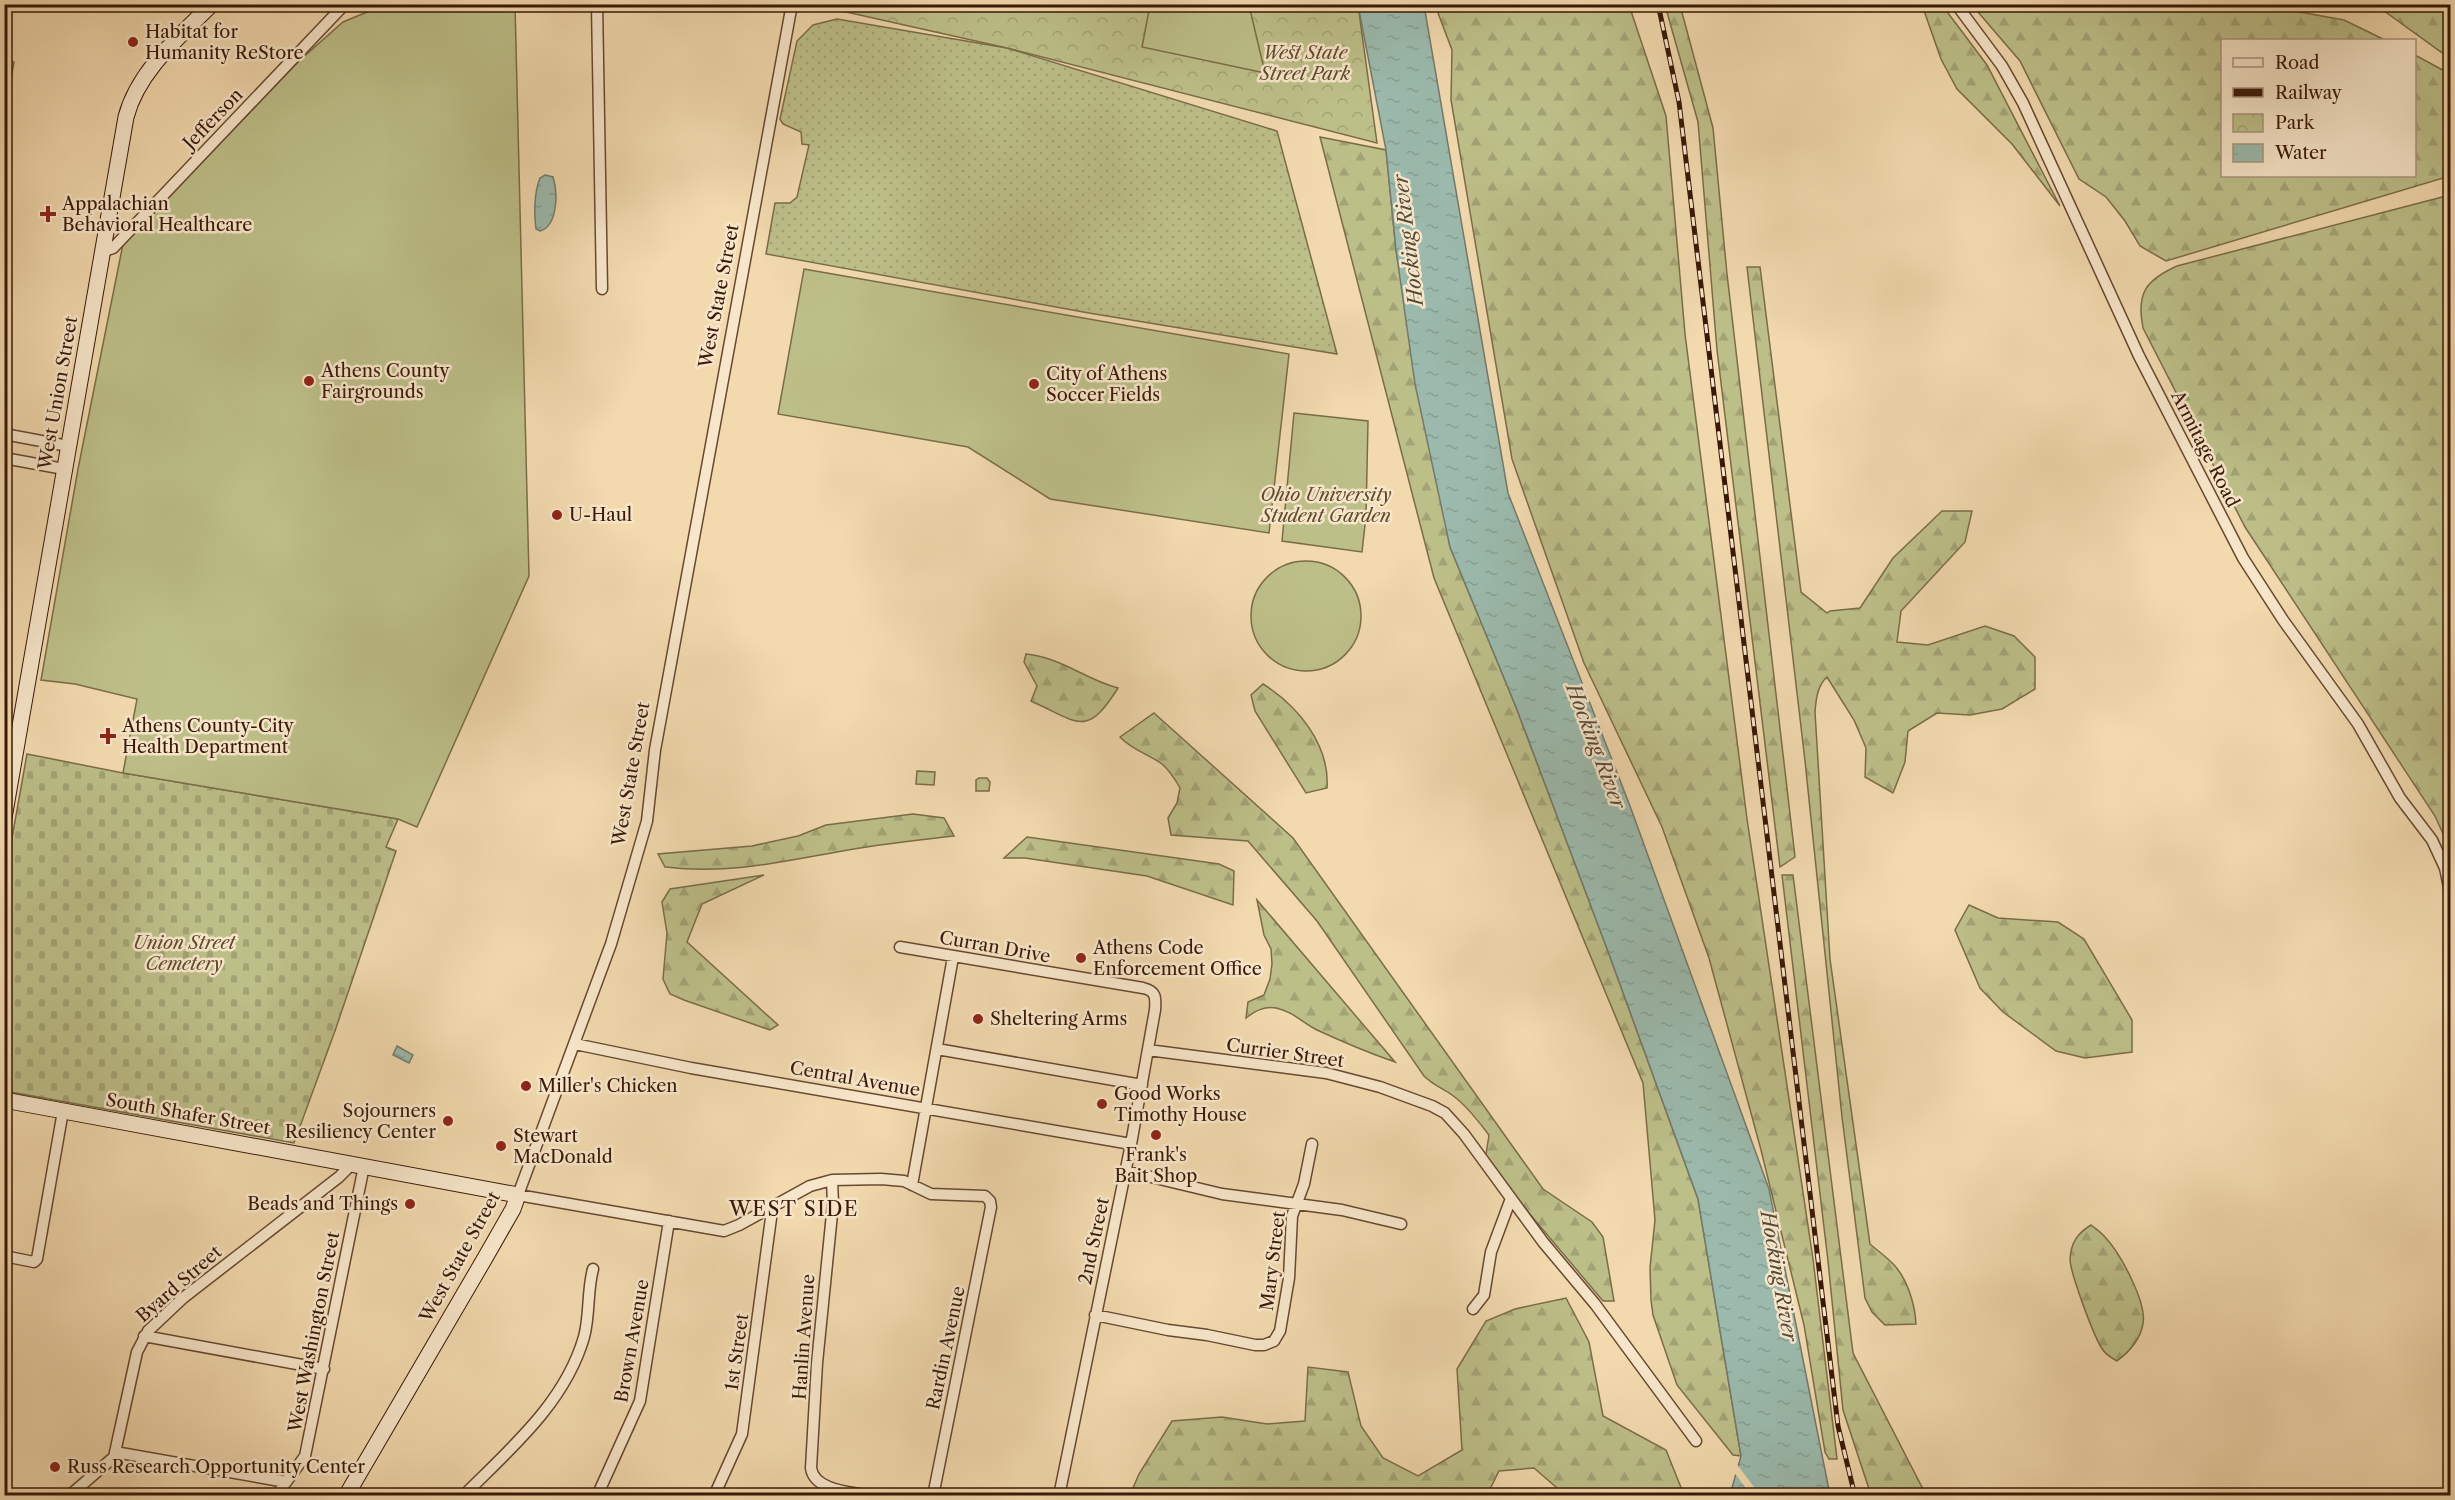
<svg xmlns="http://www.w3.org/2000/svg" width="2455" height="1500" font-family="'Libre Caslon Text',serif">
<style>
.grass{fill:url(#grass-dots);stroke:#7b6c48;stroke-width:1.5}
.forest{fill:url(#forest-firs);stroke:#7b6c48;stroke-width:1.5}
.cemetery{fill:url(#cemetery-stones);stroke:#7b6c48;stroke-width:1.5}
.park{fill:url(#park-crowns);stroke:#7b6c48;stroke-width:1.5}
.garden{fill:#bdbf89;stroke:#7b6c48;stroke-width:1.5}
.water{fill:url(#water-ripples);stroke:#74796b;stroke-width:1.5}
.pier{fill:#f2d9ae}
.lines{fill:none;stroke-linecap:round;stroke-linejoin:round}
.street-casing{stroke:#674831;stroke-width:13}
.secondary-casing{stroke:#391807;stroke-width:17}
.street{stroke:#f7e6ca;stroke-width:10}
.secondary{stroke:#f7e6ca;stroke-width:15}
.rail-casing{stroke:#391807;stroke-width:5}
.rail{stroke:#f7e6ca;stroke-width:3;stroke-dasharray:9;stroke-linecap:butt}
.poi-dot{fill:#8f2418;stroke:#f7e6ca;stroke-width:2}
.labels{text-anchor:middle;dominant-baseline:central;stroke-width:5;stroke-linejoin:round;paint-order:stroke}
.poi-label{font-size:18px;fill:#391807;stroke:#f7e6ca;text-anchor:start}
.park-label{font-size:18px;font-style:italic;fill:#614a2e;stroke:#f7e6ca}
.street-label{font-size:18px;fill:#391807;stroke:#f7e6ca}
.water-label{font-size:20px;font-style:italic;fill:#564939;stroke:#f7e6ca}
.neighbourhood-label{font-size:20px;letter-spacing:1.5px;fill:#391807;stroke:#f7e6ca}
</style>
<defs>
<pattern id="grass-dots" width="8" height="8" patternUnits="userSpaceOnUse" patternTransform="scale(1.5)"><rect width="8" height="8" fill="#bdbf89"/><path d="M2 2h.1M6 6h.1" fill="none" stroke="#a3a375" stroke-width="1.8" stroke-linecap="round"/></pattern>
<pattern id="forest-firs" width="22" height="20" patternUnits="userSpaceOnUse" patternTransform="scale(1.5)"><rect width="22" height="20" fill="#bdbf89"/><path d="M5 1l3.5 6h-7zM16 11l3.5 6h-7z" fill="#a3a375"/></pattern>
<pattern id="cemetery-stones" width="16" height="16" patternUnits="userSpaceOnUse" patternTransform="scale(1.5)"><rect width="16" height="16" fill="#bdbf89"/><path d="M2 7V4a2 2 0 0 1 4 0v3zM10 15v-3a2 2 0 0 1 4 0v3z" fill="#a3a375"/></pattern>
<pattern id="park-crowns" width="20" height="18" patternUnits="userSpaceOnUse" patternTransform="scale(1.5)"><rect width="20" height="18" fill="#bdbf89"/><path d="M2 6a3 3 0 1 1 6 0M12 15a3 3 0 1 1 6 0" fill="none" stroke="#a3a375"/></pattern>
<pattern id="water-ripples" width="26" height="14" patternUnits="userSpaceOnUse" patternTransform="scale(1.5)"><rect width="26" height="14" fill="#9bbaad"/><path d="M2 4q2-2 4 0t4 0M15 11q2-2 4 0t4 0" fill="none" stroke="#869f93"/></pattern>
</defs>
<rect width="100%" height="100%" fill="#f2d9ae"/>
<filter id="stains"><feTurbulence type="fractalNoise" baseFrequency=".00333" numOctaves="4"/><feColorMatrix values="0 0 0 0 .2 0 0 0 0 .09 0 0 0 0 .02 0 0 0 .5 -.17"/></filter>
<radialGradient id="worn" r=".72"><stop offset=".6" stop-color="#630" stop-opacity="0"/><stop offset="1" stop-color="#630" stop-opacity=".3"/></radialGradient>
<path class="grass" d="M 837,19 L 1007,48 L 1277,131 L 1337,354 L 1089,313 L 766,254 L 775,203 L 790,203 L 797,197 L 809,145 L 802,144 L 801,132 L 783,124 L 780,119 L 797,41 L 813,25 Z"/>
<path class="forest" d="M 1435,5 L 1629,5 L 1666,116 L 1685,334 L 1747,819 L 1813,1259 L 1837,1459 L 1829,1459 L 1825,1452 L 1804,1325 L 1761,1150 L 1709,958 L 1662,827 L 1584,663 L 1512,459 L 1451,100 L 1452,50 Z
M 1665,5 L 1680,5 L 1713,128 L 1727,274 L 1795,857 L 1780,867 L 1717,350 L 1698,122 Z
M 1922,5 L 1942,5 L 1987,65 L 2060,206 L 2012,144 L 1957,89 L 1941,59 Z
M 2274,5 L 2283,9 L 2344,20 L 2385,40 L 2222,40 L 2222,176 L 2414,176 L 2415,55 L 2450,74 L 2450,176 L 2166,261 L 2140,246 L 2125,221 L 2106,197 L 2079,179 L 2020,61 L 1972,5 Z
M 2376,5 L 2440,5 L 2450,18 L 2450,55 L 2441,52 Z
M 1320,137 L 1386,150 L 1396,250 L 1450,547 L 1516,707 L 1609,954 L 1698,1199 L 1741,1456 L 1733,1455 L 1677,1385 L 1653,1315 L 1651,1300 L 1650,1268 L 1655,1220 L 1643,1083 L 1434,578 Z
M 2450,195 L 2450,849 L 2435,816 L 2245,527 L 2143,328 C 2136,293 2146,280 2177,266 Z
M 1747,267 L 1760,267 L 1801,592 L 1827,613 L 1830,611 L 1860,608 L 1893,558 L 1942,511 L 1972,511 L 1965,542 L 1901,611 L 1897,642 L 1928,645 L 1985,626 L 2014,636 L 2035,657 L 2035,689 L 2002,709 L 1970,715 L 1937,713 L 1908,731 L 1905,762 L 1893,793 L 1865,777 L 1866,748 L 1854,720 L 1827,677 C 1817,686 1816,700 1815,712 L 1830,959 L 1870,1244 C 1878,1251 1888,1258 1895,1266 C 1908,1281 1915,1305 1916,1324 L 1885,1325 L 1872,1312 L 1865,1298 L 1842,1117 L 1805,761 Z
M 1026,654 C 1063,658 1084,679 1118,688 C 1086,739 1078,722 1031,701 L 1037,686 L 1024,662 Z
M 1263,684 C 1298,706 1330,745 1327,788 L 1306,793 L 1255,711 L 1251,695 Z
M 1154,713 L 1293,838 L 1543,1189 L 1592,1222 L 1603,1237 L 1614,1301 L 1603,1301 L 1485,1161 L 1489,1135 C 1478,1121 1466,1105 1452,1095 C 1442,1088 1433,1085 1424,1076 L 1317,921 L 1248,841 L 1171,835 L 1168,818 L 1177,803 L 1180,788 C 1175,779 1170,771 1162,764 C 1148,754 1132,750 1120,737 Z
M 913,814 L 944,818 L 954,836 C 919,840 883,844 848,850 C 785,861 730,875 665,867 L 658,854 L 752,846 L 798,836 L 826,825 Z
M 1027,837 L 1219,864 L 1234,871 L 1233,905 L 1147,876 L 1025,858 L 1004,858 Z
M 764,875 L 702,904 L 687,942 L 778,1025 L 770,1030 L 684,1000 L 670,994 L 663,979 L 667,933 L 662,902 L 670,889 Z
M 1782,875 L 1793,875 L 1853,1353 L 1926,1495 L 1871,1495 L 1843,1410 L 1828,1261 Z
M 1257,900 L 1395,1062 C 1369,1053 1343,1042 1317,1030 C 1303,1023 1292,1011 1276,1008 C 1264,1006 1255,1011 1246,1018 L 1248,1002 L 1264,995 L 1270,979 L 1272,964 L 1271,949 L 1264,935 Z
M 1969,905 L 1998,918 L 2058,922 L 2084,939 L 2132,1020 L 2132,1052 L 2085,1058 L 2056,1051 L 2003,1012 L 1980,988 L 1955,930 Z
M 2091,1225 C 2096,1229 2101,1232 2105,1237 C 2120,1253 2147,1302 2143,1324 C 2140,1340 2129,1352 2117,1361 C 2112,1358 2106,1355 2103,1350 C 2094,1338 2070,1272 2070,1259 C 2071,1242 2078,1233 2091,1225 Z
M 1566,1298 L 1589,1342 L 1603,1416 L 1666,1450 L 1684,1495 L 1557,1495 L 1557,1488 L 1534,1468 L 1499,1471 L 1487,1495 L 1130,1495 L 1139,1474 L 1172,1421 L 1222,1417 L 1267,1424 L 1305,1421 L 1308,1367 L 1348,1372 L 1361,1426 L 1383,1458 L 1418,1476 L 1462,1450 L 1457,1369 L 1486,1321 L 1515,1309 Z"/>
<path class="cemetery" d="M 27,754 L 123,773 L 398,819 L 386,847 L 396,851 L 336,1028 L 294,1143 L 5,1091 L 5,877 Z"/>
<path class="park" d="M 815,5 L 1358,5 L 1377,143 L 1007,48 Z
M 979,778 L 987,778 L 990,782 L 989,791 L 976,791 L 976,780 Z"/>
<path class="garden" d="M 384,5 L 515,5 L 529,576 L 417,827 L 398,819 L 123,773 L 137,699 L 75,684 L 41,680 L 78,469 L 123,244 L 299,61 L 343,22 Z
M 1150,5 L 1249,5 L 1265,73 L 1142,47 Z
M 4,60 L 14,62 L 11,79 L 5,77 Z
M 804,269 L 1289,354 L 1269,533 L 1050,499 L 968,447 L 778,414 Z
M 1294,413 L 1368,421 L 1366,516 L 1362,552 L 1282,541 Z
M1251 616a55 55 0 1 1 110 0a55 55 0 1 1-110 0Z
M 917,771 L 935,772 L 934,785 L 916,784 Z"/>
<path class="water" d="M 1358,5 L 1424,5 L 1508,493 L 1630,806 L 1769,1189 L 1830,1495 L 1730,1495 L 1741,1456 L 1698,1199 L 1609,954 L 1516,707 L 1450,547 L 1415,384 L 1396,250 L 1386,150 Z
M 545,175 L 553,177 C 558,192 558,226 540,231 L 536,229 C 534,215 534,192 540,178 Z
M 397,1046 L 413,1055 L 409,1063 L 393,1055 Z"/>
<path class="pier" d="M 1736,1463 L 1760,1495 L 1751,1495 L 1733,1471 Z"/>
<g class="lines">
<defs>
<path id="street" d="M 597,4 L 602,289
M 792,4 L 655,750 L 647,821 L 611,944 L 518,1195 L 724,1231 L 739,1225 L 810,1186 L 832,1180 L 881,1179 L 904,1181 L 931,1194 L 985,1196 L 990,1201 L 991,1207 L 933,1496
M 1956,4 L 2002,66 L 2023,103 L 2139,356 L 2243,558 L 2283,620 L 2358,724 L 2400,798 L 2432,840 L 2445,868 L 2450,892
M 102,252 L 113,248 L 345,4
M 4,434 L 68,446
M 4,458 L 64,469
M 900,947 L 1143,988 C 1156,991 1156,997 1155,1010 L 1131,1144 L 1059,1496
M 2450,1009 L 2450,1068
M 575,1044 L 691,1068 L 1131,1144
M 937,1049 L 1142,1085
M 1148,1050 L 1326,1073 L 1380,1087 L 1432,1106 L 1445,1113 L 1464,1134 L 1543,1242 L 1595,1304 L 1696,1441
M 1126,1171 L 1222,1194 L 1342,1210 L 1401,1224
M 832,1180 L 833,1204 L 817,1363 L 811,1468 C 814,1491 852,1492 871,1496
M 912,1185 L 953,957
M 4,1256 L 34,1262 L 37,1259 L 63,1111
M 1473,1309 L 1484,1295 L 1491,1252 L 1510,1201
M 1095,1315 L 1168,1330 L 1207,1335 L 1255,1345 L 1264,1345 L 1274,1341 L 1280,1331 L 1289,1278 L 1292,1216 L 1304,1184 L 1312,1144
M 144,1336 L 324,1369
M 115,1452 L 286,1482
M 69,1496 L 114,1457 L 137,1352 L 148,1331 L 183,1298 L 339,1177 L 352,1164
M 276,1496 L 305,1456 L 364,1166
M 463,1496 C 510,1449 565,1403 584,1337 C 590,1315 587,1291 593,1269
M 597,1496 L 640,1401 L 669,1221
M 714,1496 L 742,1434 L 771,1218 L 770,1208"/>
<path id="secondary" d="M 4,818 L 126,117 C 138,71 179,37 212,4
M 4,1100 L 518,1195 L 513,1209 L 485,1258 L 346,1496"/>
</defs>
<use href="#street" class="street-casing"/>
<use href="#secondary" class="secondary-casing"/>
<use href="#street" class="street"/>
<use href="#secondary" class="secondary"/>
<defs>
<path id="rail" d="M 1658,4 L 1679,102 L 1827,1335 L 1838,1426 L 1855,1496"/>
</defs>
<use href="#rail" class="rail-casing"/>
<use href="#rail" class="rail"/>
</g>
<g class="poi-dot">
<circle cx="133" cy="42" r="6"/>
<path d="M45 205h6v6h6v6h-6v6h-6v-6h-6v-6h6z"/>
<circle cx="309" cy="381" r="6"/>
<circle cx="1034" cy="384" r="6"/>
<circle cx="557" cy="515" r="6"/>
<path d="M105 727h6v6h6v6h-6v6h-6v-6h-6v-6h6z"/>
<circle cx="1081" cy="958" r="6"/>
<circle cx="978" cy="1019" r="6"/>
<circle cx="526" cy="1086" r="6"/>
<circle cx="1102" cy="1104" r="6"/>
<circle cx="448" cy="1121" r="6"/>
<circle cx="1156" cy="1135" r="6"/>
<circle cx="501" cy="1146" r="6"/>
<circle cx="410" cy="1204" r="6"/>
<circle cx="55" cy="1467" r="6"/>
</g>
<g class="labels">
<g class="poi-label">
<text x="145" y="32">Habitat for<tspan x="145" dy="21">Humanity ReStore</tspan></text>
<text x="62" y="204">Appalachian<tspan x="62" dy="21">Behavioral Healthcare</tspan></text>
<text x="321" y="371">Athens County<tspan x="321" dy="21">Fairgrounds</tspan></text>
<text x="1046" y="374">City of Athens<tspan x="1046" dy="21">Soccer Fields</tspan></text>
<text x="569" y="515">U-Haul</text>
<text x="122" y="726">Athens County-City<tspan x="122" dy="21">Health Department</tspan></text>
<text x="1093" y="948">Athens Code<tspan x="1093" dy="21">Enforcement Office</tspan></text>
<text x="990" y="1019">Sheltering Arms</text>
<text x="538" y="1086">Miller's Chicken</text>
<text x="1114" y="1094">Good Works<tspan x="1114" dy="21">Timothy House</tspan></text>
<text x="436" y="1111" text-anchor="end">Sojourners<tspan x="436" dy="21">Resiliency Center</tspan></text>
<text x="513" y="1136">Stewart<tspan x="513" dy="21">MacDonald</tspan></text>
<text x="1156" y="1155" text-anchor="middle">Frank's<tspan x="1156" dy="21">Bait Shop</tspan></text>
<text x="398" y="1204" text-anchor="end">Beads and Things</text>
<text x="67" y="1467">Russ Research Opportunity Center</text>
</g>
<g class="park-label">
<text x="1305" y="53">West State<tspan x="1305" dy="21">Street Park</tspan></text>
<text x="1326" y="495">Ohio University<tspan x="1326" dy="21">Student Garden</tspan></text>
<text x="184" y="943">Union Street<tspan x="184" dy="21">Cemetery</tspan></text>
</g>
<g class="street-label">
<text transform="translate(213 119) rotate(-46)">Jefferson</text>
<text transform="translate(719 296) rotate(-79)">West State Street</text>
<text transform="translate(58 393) rotate(-80)">West Union Street</text>
<text transform="translate(2205 449) rotate(63)">Armitage Road</text>
<text transform="translate(631 774) rotate(-80)">West State Street</text>
<text transform="translate(995 947) rotate(10)">Curran Drive</text>
<text transform="translate(1285 1053) rotate(8)">Currier Street</text>
<text transform="translate(855 1079) rotate(10)">Central Avenue</text>
<text transform="translate(188 1114) rotate(10)">South Shafer Street</text>
<text transform="translate(1094 1241) rotate(-78)">2nd Street</text>
<text transform="translate(460 1257) rotate(-61)">West State Street</text>
<text transform="translate(1273 1261) rotate(-83)">Mary Street</text>
<text transform="translate(179 1284) rotate(-41)">Byard Street</text>
<text transform="translate(314 1332) rotate(-79)">West Washington Street</text>
<text transform="translate(804 1337) rotate(-86)">Hanlin Avenue</text>
<text transform="translate(632 1341) rotate(-80)">Brown Avenue</text>
<text transform="translate(946 1348) rotate(-78)">Rardin Avenue</text>
<text transform="translate(737 1352) rotate(-82)">1st Street</text>
</g>
<g class="water-label">
<text transform="translate(1408 240) rotate(-97)">Hocking River</text>
<text transform="translate(1596 746) rotate(69)">Hocking River</text>
<text transform="translate(1779 1276) rotate(80)">Hocking River</text>
</g>
<g class="neighbourhood-label">
<text x="794" y="1209">WEST SIDE</text>
</g>
</g>
<rect width="2455" height="1500" fill="none" stroke="#f2d9ae" stroke-width="24"/>
<rect x="6" y="6" width="2443" height="1488" fill="none" stroke="#391807" stroke-width="3"/>
<rect x="12" y="12" width="2431" height="1476" fill="none" stroke="#391807" stroke-width="1.5"/>
<rect x="2221" y="39" width="195" height="138" fill="#f7e6ca" stroke="#ab947c" stroke-width="1.5"/>
<rect x="2233" y="58" width="30" height="9" fill="#f7e6ca" stroke="#ab947c" stroke-width="1.5"/>
<text x="2275" y="69" font-size="18" fill="#391807">Road</text>
<rect x="2233" y="88" width="30" height="9" fill="#391807" stroke="#ab947c" stroke-width="1.5"/>
<text x="2275" y="99" font-size="18" fill="#391807">Railway</text>
<rect x="2233" y="114" width="30" height="18" fill="url(#park-crowns)" stroke="#ab947c" stroke-width="1.5"/>
<text x="2275" y="129" font-size="18" fill="#391807">Park</text>
<rect x="2233" y="144" width="30" height="18" fill="url(#water-ripples)" stroke="#ab947c" stroke-width="1.5"/>
<text x="2275" y="159" font-size="18" fill="#391807">Water</text>
<rect width="100%" height="100%" filter="url(#stains)"/>
<rect width="100%" height="100%" fill="url(#worn)"/>
</svg>
